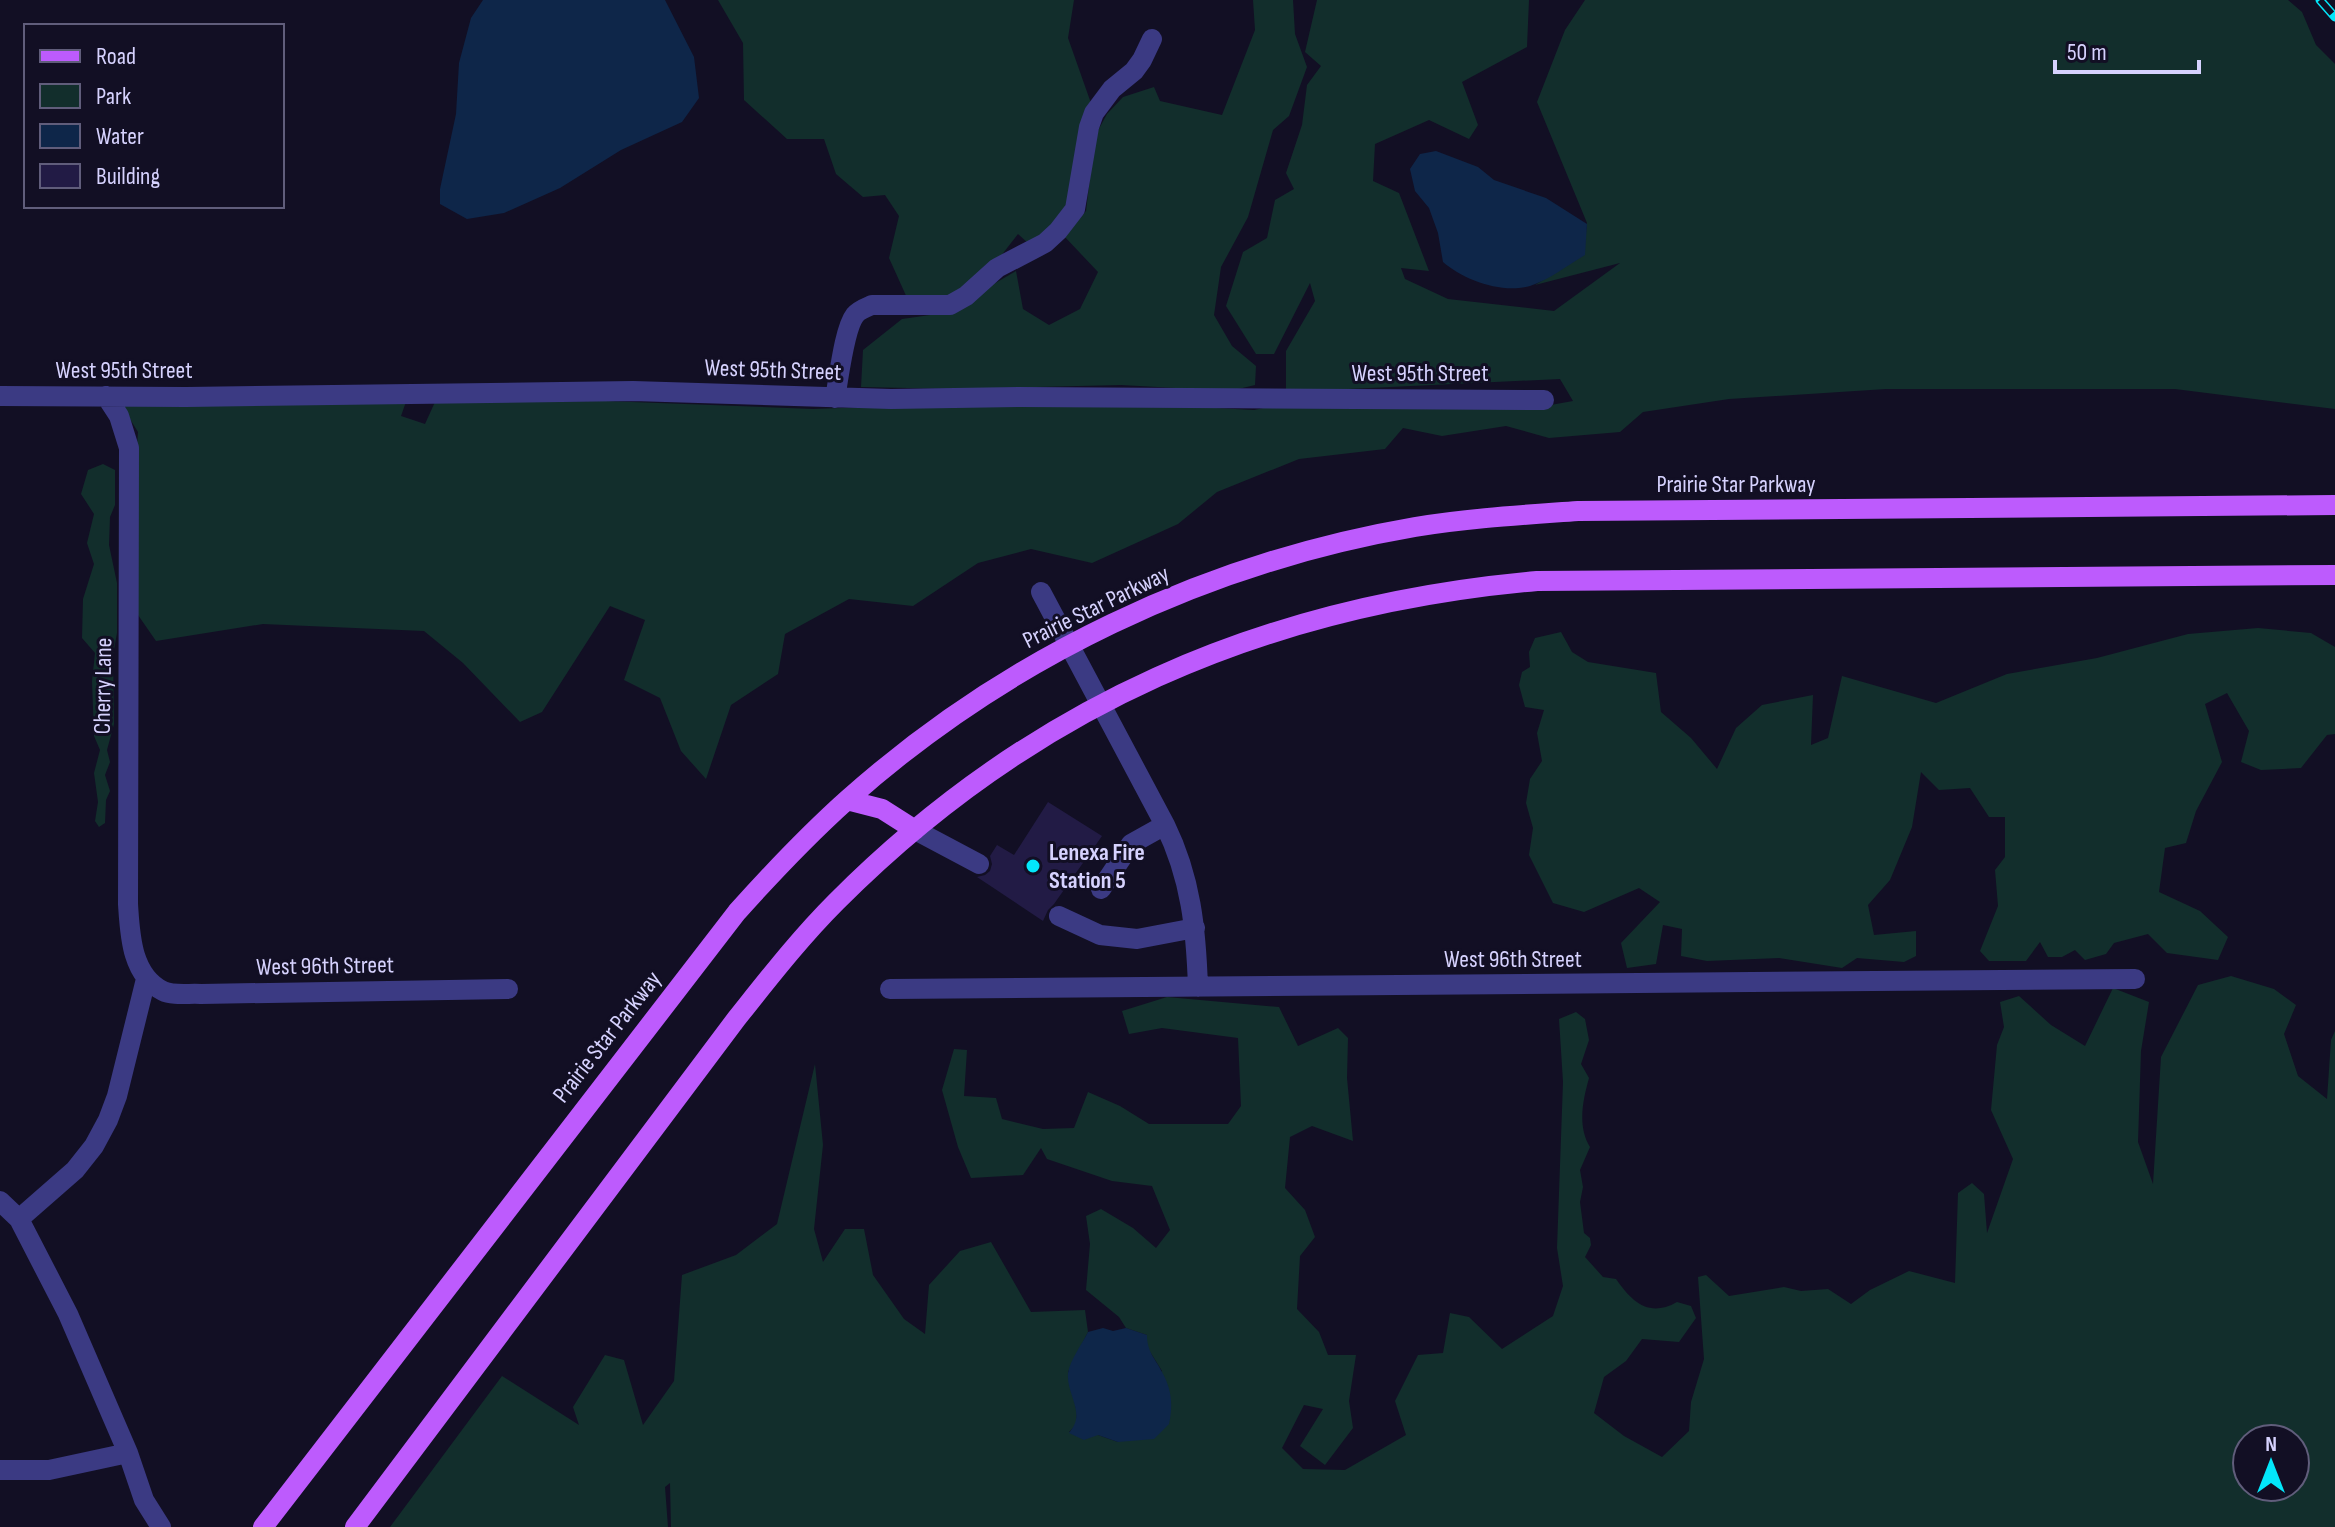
<svg xmlns="http://www.w3.org/2000/svg" width="2335" height="1527" font-family="'Sofia Sans Condensed',sans-serif">
<style>
.green{fill:#122e2c;fill-rule:evenodd}
.water{fill:#0e2649}
.building{fill:#221b45}
.lines{fill:none;stroke-linecap:round;stroke-linejoin:round}
.minor{stroke:#3b3a83;stroke-width:20}
.major{stroke:#bd5bfd;stroke-width:20}
.rail-casing{stroke:#03e7fa;stroke-width:9}
.rail{stroke:#120f24;stroke-width:6;stroke-dasharray:18;stroke-linecap:butt}
.poi-dot{fill:#03e7fa;stroke:#120f24;stroke-width:3}
.labels{text-anchor:middle;dominant-baseline:central;stroke-width:6;stroke-linejoin:round;paint-order:stroke}
.street-label{font-size:24px;fill:#d6d2fe;stroke:#120f24}
.poi-label{font-size:24px;font-weight:bold;fill:#d6d2fe;stroke:#120f24;text-anchor:start}
</style>
<rect width="100%" height="100%" fill="#120f24"/>
<path class="green" d="M 718,0 L 1074,0 L 1068,38 L 1092,106 L 1067,219 L 1029,244 L 1018,234 L 997,261 L 955,295 L 908,300 L 889,258 L 899,216 L 885,195 L 863,197 L 836,174 L 824,139 L 787,139 L 744,100 L 743,43 Z
M 1253,0 L 1293,0 L 1295,34 L 1307,67 L 1289,116 L 1273,130 L 1248,217 L 1221,267 L 1214,315 L 1232,346 L 1256,366 L 1255,385 L 1230,391 L 1121,385 L 955,389 L 861,387 L 863,350 L 902,319 L 944,313 L 1016,271 L 1023,309 L 1049,325 L 1080,309 L 1098,272 L 1064,236 L 1086,211 L 1095,136 L 1107,114 L 1123,97 L 1154,87 L 1160,101 L 1222,115 L 1255,30 Z
M 1317,0 L 1529,0 L 1527,47 L 1462,82 L 1478,125 L 1469,139 L 1429,120 L 1375,144 L 1373,181 L 1399,193 L 1429,271 L 1401,268 L 1405,279 L 1448,299 L 1554,311 L 1620,263 L 1535,285 L 1584,255 L 1587,223 L 1537,102 L 1565,30 L 1585,0 L 2288,0 L 2302,12 L 2316,45 L 2335,64 L 2335,409 L 2175,389 L 1886,389 L 1729,399 L 1643,412 L 1620,432 L 1549,438 L 1506,426 L 1442,436 L 1403,428 L 1385,449 L 1299,459 L 1217,492 L 1178,524 L 1092,563 L 1031,549 L 978,563 L 913,606 L 849,599 L 785,634 L 778,674 L 731,705 L 706,779 L 681,751 L 660,698 L 624,680 L 645,620 L 610,606 L 542,712 L 520,722 L 463,663 L 424,631 L 263,624 L 156,641 L 138,615 L 132,514 L 138,432 L 125,411 L 123,400 L 407,399 L 401,416 L 425,424 L 435,402 L 606,401 L 813,409 L 951,404 L 1160,405 L 1254,410 L 1287,403 L 1545,406 L 1573,401 L 1560,379 L 1286,392 L 1286,351 L 1315,301 L 1310,283 L 1274,354 L 1256,354 L 1226,306 L 1243,252 L 1267,238 L 1275,200 L 1294,189 L 1286,173 L 1302,125 L 1307,85 L 1321,66 L 1305,52 Z
M 103,464 L 115,470 L 115,505 L 110,517 L 109,545 L 117,583 L 117,633 L 113,655 L 114,724 L 107,750 L 110,762 L 105,775 L 110,791 L 106,800 L 105,823 L 99,827 L 95,821 L 98,802 L 94,773 L 100,750 L 94,736 L 92,681 L 95,653 L 82,638 L 83,599 L 94,564 L 87,543 L 94,514 L 81,494 L 88,470 Z
M 2258,628 L 2311,633 L 2335,647 L 2335,734 L 2327,735 L 2301,768 L 2261,770 L 2241,762 L 2249,731 L 2227,693 L 2205,704 L 2222,762 L 2196,811 L 2186,843 L 2165,848 L 2159,892 L 2200,911 L 2228,937 L 2218,960 L 2167,953 L 2148,934 L 2114,943 L 2106,954 L 2085,960 L 2075,950 L 2062,957 L 2048,957 L 2040,942 L 2026,961 L 1989,961 L 1980,951 L 1998,906 L 1995,870 L 2005,857 L 2005,817 L 1989,817 L 1970,788 L 1939,790 L 1921,772 L 1912,827 L 1890,880 L 1868,905 L 1874,935 L 1916,931 L 1916,956 L 1904,962 L 1857,958 L 1842,968 L 1779,958 L 1707,961 L 1681,956 L 1682,929 L 1663,925 L 1656,964 L 1627,968 L 1621,943 L 1660,902 L 1639,888 L 1584,912 L 1553,903 L 1529,855 L 1533,828 L 1526,803 L 1530,779 L 1542,761 L 1537,733 L 1544,710 L 1525,707 L 1519,685 L 1522,672 L 1530,667 L 1529,652 L 1535,638 L 1561,632 L 1572,652 L 1588,662 L 1656,673 L 1661,712 L 1691,738 L 1717,769 L 1736,728 L 1762,705 L 1813,695 L 1811,745 L 1828,738 L 1842,676 L 1936,703 L 2007,674 L 2097,658 L 2188,634 Z
M 2231,976 L 2274,989 L 2296,1005 L 2284,1034 L 2298,1076 L 2327,1099 L 2331,1040 L 2335,1031 L 2335,1527 L 671,1527 L 670,1483 L 665,1487 L 668,1527 L 390,1527 L 502,1376 L 579,1425 L 573,1407 L 605,1355 L 624,1360 L 643,1425 L 674,1381 L 682,1275 L 736,1255 L 777,1224 L 815,1064 L 823,1145 L 814,1229 L 823,1262 L 845,1229 L 864,1229 L 873,1275 L 904,1319 L 925,1334 L 929,1285 L 960,1251 L 991,1242 L 1031,1312 L 1085,1310 L 1088,1332 L 1068,1372 L 1077,1413 L 1076,1425 L 1069,1432 L 1098,1435 L 1118,1442 L 1162,1371 L 1147,1347 L 1147,1335 L 1126,1328 L 1119,1317 L 1086,1290 L 1090,1244 L 1086,1216 L 1101,1209 L 1133,1228 L 1156,1248 L 1170,1230 L 1152,1186 L 1112,1181 L 1047,1159 L 1041,1148 L 1023,1175 L 971,1178 L 958,1147 L 942,1090 L 954,1049 L 967,1050 L 964,1096 L 996,1098 L 1002,1119 L 1043,1129 L 1074,1128 L 1088,1092 L 1120,1106 L 1149,1124 L 1228,1124 L 1241,1106 L 1238,1038 L 1162,1028 L 1129,1034 L 1122,1011 L 1167,997 L 1279,1007 L 1298,1046 L 1338,1028 L 1348,1038 L 1347,1078 L 1353,1141 L 1312,1126 L 1290,1137 L 1285,1188 L 1305,1210 L 1315,1237 L 1300,1256 L 1297,1309 L 1319,1332 L 1328,1355 L 1356,1355 L 1349,1401 L 1353,1428 L 1325,1465 L 1300,1446 L 1323,1409 L 1304,1405 L 1282,1448 L 1303,1469 L 1345,1470 L 1406,1435 L 1395,1401 L 1418,1355 L 1443,1353 L 1450,1313 L 1469,1317 L 1502,1349 L 1553,1316 L 1563,1286 L 1557,1248 L 1563,1082 L 1559,1019 L 1576,1012 L 1585,1019 L 1589,1040 L 1581,1064 L 1589,1078 C 1583,1100 1577,1126 1590,1147 L 1580,1170 L 1583,1187 L 1580,1202 L 1584,1233 L 1590,1238 L 1591,1245 L 1585,1257 L 1603,1277 L 1616,1279 C 1632,1302 1649,1318 1677,1302 L 1691,1306 L 1696,1318 L 1679,1342 L 1642,1339 L 1626,1361 L 1604,1377 L 1594,1413 L 1624,1436 L 1662,1457 L 1689,1431 L 1691,1402 L 1704,1359 L 1698,1277 L 1706,1275 L 1729,1296 L 1784,1287 L 1801,1291 L 1828,1289 L 1851,1304 L 1870,1290 L 1909,1271 L 1955,1283 L 1958,1193 L 1972,1183 L 1984,1194 L 1987,1233 L 2013,1159 L 1991,1110 L 1997,1045 L 2004,1027 L 2000,1002 L 2019,996 L 2051,1025 L 2085,1046 L 2113,988 L 2149,1002 L 2141,1051 L 2138,1142 L 2153,1184 L 2161,1057 L 2198,985 ZM 2247,1439 L 2295,1439 L 2295,1487 L 2247,1487 Z"/>
<path class="water" d="M 483,0 L 665,0 L 694,57 L 699,98 L 682,122 L 621,150 L 560,188 L 504,213 L 467,219 L 440,204 L 440,189 L 456,114 L 459,63 L 471,18 Z
M 1436,151 L 1478,167 L 1494,180 L 1546,198 L 1587,224 L 1585,255 C 1568,265 1549,280 1530,286 C 1501,294 1464,280 1443,262 L 1438,233 L 1429,208 L 1415,191 L 1410,169 L 1420,154 Z
M 1103,1328 L 1113,1331 L 1126,1328 L 1147,1335 C 1147,1352 1155,1358 1162,1372 C 1172,1390 1173,1405 1169,1424 L 1154,1439 L 1118,1442 L 1098,1435 L 1084,1440 L 1069,1433 C 1087,1413 1066,1395 1068,1373 C 1070,1360 1082,1344 1088,1332 Z"/>
<path class="building" d="M 1048,802 L 1102,836 L 1054,904 L 1048,910 L 1043,921 L 977,877 L 985,875 L 990,871 L 992,864 L 990,856 L 997,845 L 1014,855 Z"/>
<g class="lines">
<path class="minor" d="M 0,396 L 186,397 L 633,391 L 891,399 L 1021,397 L 1544,400
M 106,396 L 119,416 L 129,448 L 128,904 C 130,934 131,975 163,991 C 173,996 190,993 201,994 L 508,989
M 835,398 C 839,378 844,329 855,315 C 859,310 865,308 872,305 L 950,305 L 966,296 L 997,268 L 1045,243 L 1058,231 L 1075,209 L 1089,127 L 1094,113 L 1112,89 L 1134,71 L 1142,60 L 1152,39
M 1041,592 L 1165,825 C 1191,878 1196,929 1198,987
M 915,830 L 979,864
M 1101,889 L 1131,844 L 1165,825
M 1059,916 L 1100,935 L 1137,939 L 1195,928
M 890,989 L 2135,979
M 0,1201 L 19,1219 L 68,1314 L 128,1453 L 144,1500 L 161,1527
M 19,1219 L 75,1170 L 94,1146 L 108,1120 L 117,1096 L 146,979
M 0,1470 L 49,1470 L 128,1453"/>
<path class="major" d="M 847,800 L 882,809 L 915,830
M 263,1527 L 737,912 C 772,873 808,835 847,800 C 1006,658 1205,563 1415,527 C 1469,518 1523,515 1578,511 L 2335,505
M 355,1527 L 737,1018 C 769,978 800,938 836,902 C 1031,706 1264,605 1537,581 L 2335,575"/>
<defs>
<path id="rail" d="M 2320,0 L 2335,17"/>
</defs>
<use href="#rail" class="rail-casing"/>
<use href="#rail" class="rail"/>
</g>
<circle class="poi-dot" cx="1033" cy="866" r="8"/>
<g class="labels">
<g class="street-label">
<text x="124" y="370">West 95th Street</text>
<text transform="translate(773 370) rotate(2)">West 95th Street</text>
<text x="1420" y="373">West 95th Street</text>
<text x="1736" y="484">Prairie Star Parkway</text>
<text transform="translate(1096 607) rotate(-26)">Prairie Star Parkway</text>
<text transform="translate(103 686) rotate(-89)">Cherry Lane</text>
<text x="1513" y="959">West 96th Street</text>
<text transform="translate(325 966) rotate(-1)">West 96th Street</text>
<text transform="translate(607 1037) rotate(-52)">Prairie Star Parkway</text>
</g>
<g class="poi-label">
<text x="1049" y="852">Lenexa Fire<tspan x="1049" dy="28">Station 5</tspan></text>
</g>
</g>
<rect x="24" y="24" width="260" height="184" fill="#120f24" stroke="#605d7b" stroke-width="2"/>
<rect x="40" y="50" width="40" height="12" fill="#bd5bfd" stroke="#605d7b" stroke-width="2"/>
<text x="96" y="64" font-size="24" fill="#d6d2fe">Road</text>
<rect x="40" y="84" width="40" height="24" fill="#122e2c" stroke="#605d7b" stroke-width="2"/>
<text x="96" y="104" font-size="24" fill="#d6d2fe">Park</text>
<rect x="40" y="124" width="40" height="24" fill="#0e2649" stroke="#605d7b" stroke-width="2"/>
<text x="96" y="144" font-size="24" fill="#d6d2fe">Water</text>
<rect x="40" y="164" width="40" height="24" fill="#221b45" stroke="#605d7b" stroke-width="2"/>
<text x="96" y="184" font-size="24" fill="#d6d2fe">Building</text>
<g transform="translate(2271 1463)"><circle r="38" fill="#120f24" stroke="#605d7b" stroke-width="2"/>
<path d="M0-6L14 30L0 20L-14 30Z" fill="#03e7fa"/>
<text y="-12" font-size="22" font-weight="bold" text-anchor="middle" fill="#d6d2fe">N</text>
</g>
<path d="M2055 60v12h144v-12" fill="none" stroke="#d6d2fe" stroke-width="4"/>
<text x="2067" y="60" font-size="24" fill="#d6d2fe" stroke="#120f24" stroke-width="6" paint-order="stroke">50 m</text>
</svg>
